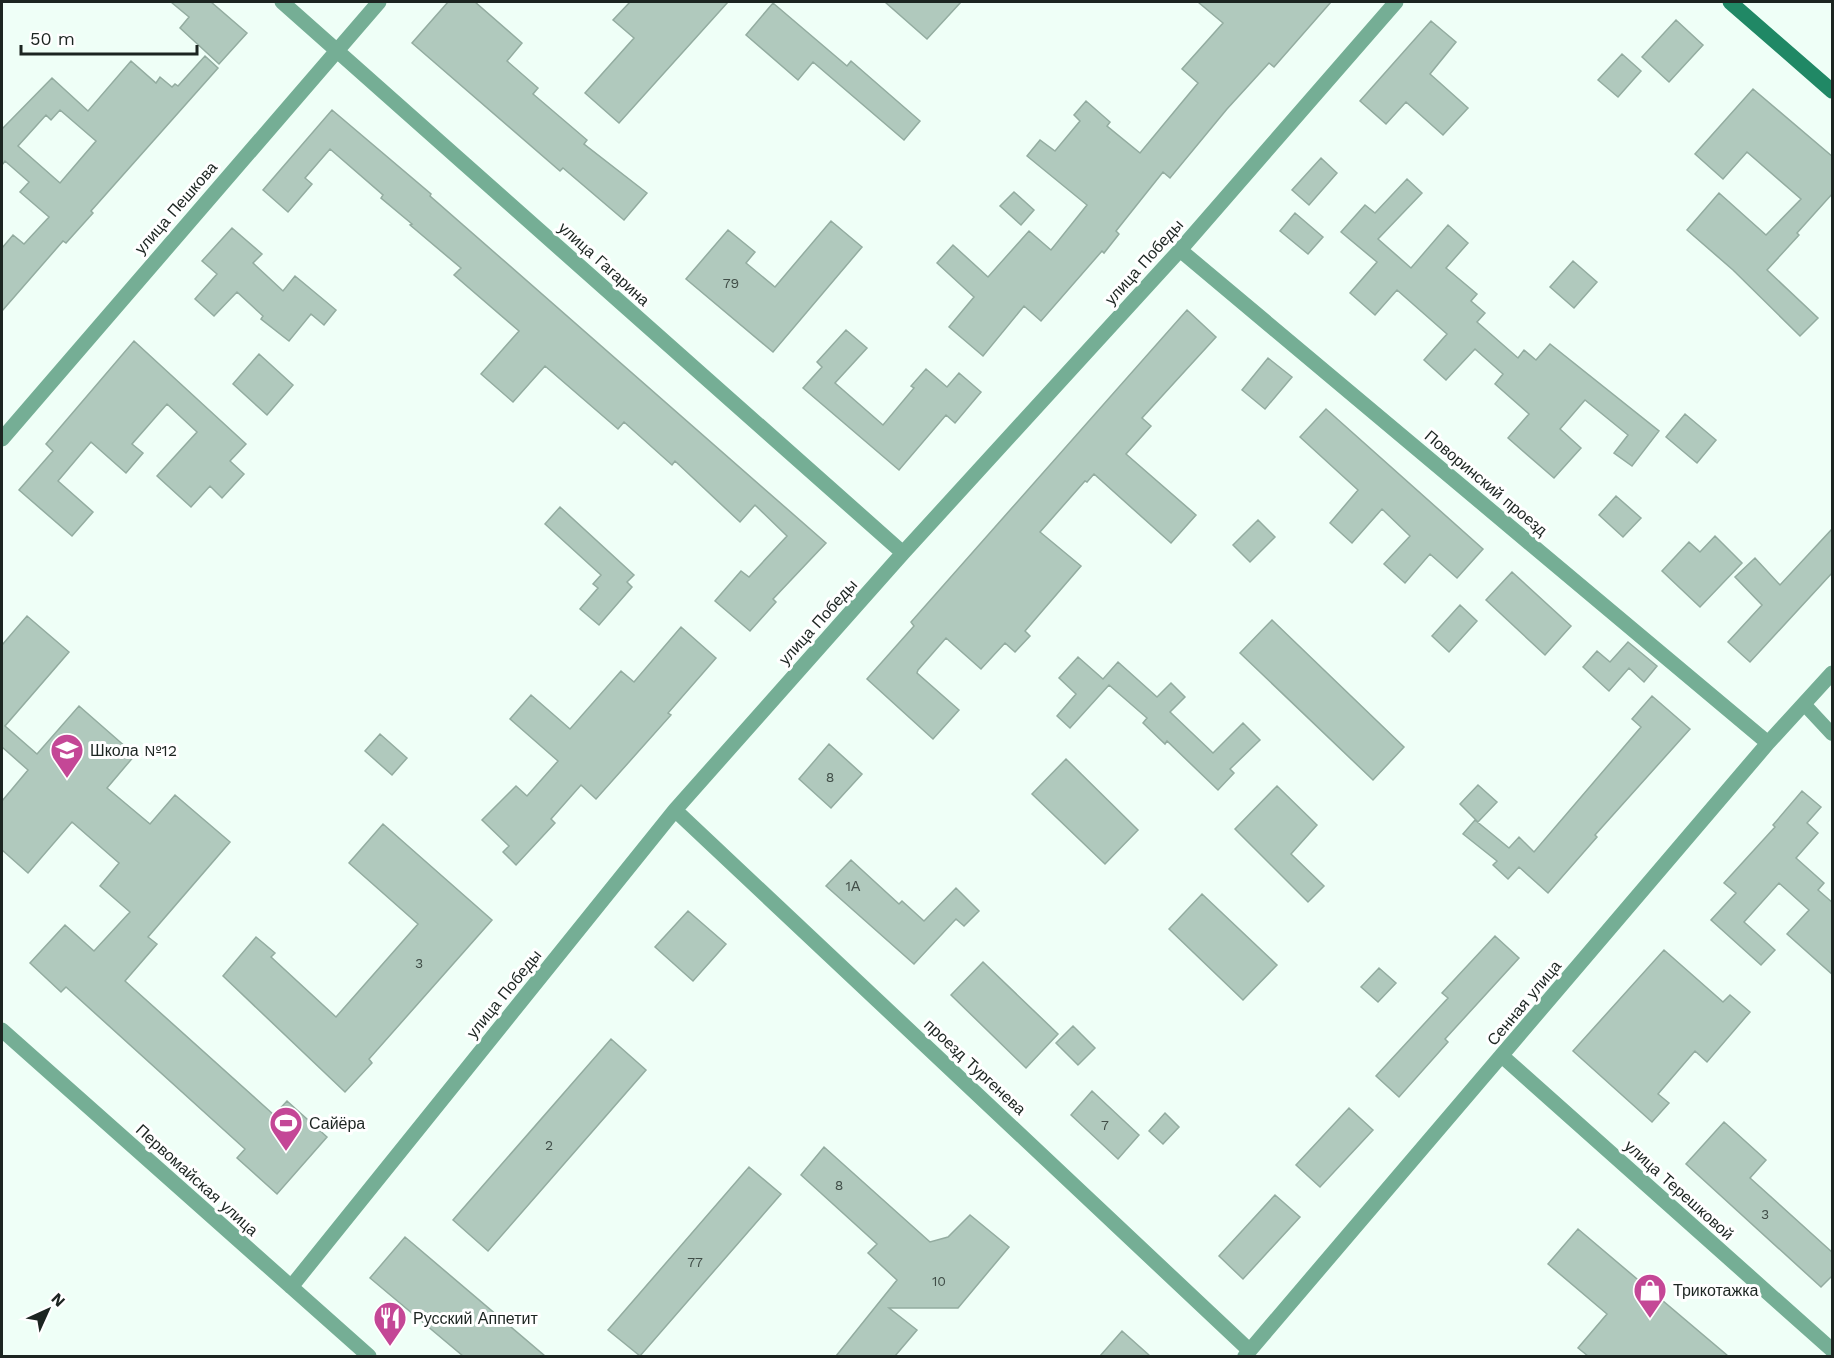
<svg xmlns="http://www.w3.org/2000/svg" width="1834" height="1358" font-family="'Work Sans',sans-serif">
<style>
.building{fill:#b0c9bd;stroke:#93aca0;stroke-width:1.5;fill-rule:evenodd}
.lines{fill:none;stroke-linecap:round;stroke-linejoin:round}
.lane{stroke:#75ae95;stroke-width:14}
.street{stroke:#75ae95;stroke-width:15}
.secondary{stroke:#208865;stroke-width:15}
.labels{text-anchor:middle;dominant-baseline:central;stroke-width:6;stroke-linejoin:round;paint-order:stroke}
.number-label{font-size:14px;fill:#414e48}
.street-label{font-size:16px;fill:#1c2521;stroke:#fff}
.poi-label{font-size:16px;fill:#1c2521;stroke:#fff;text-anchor:start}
</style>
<rect width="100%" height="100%" fill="#effff7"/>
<path class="building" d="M 171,2 L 211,2 L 247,33 L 219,64 L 180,28 L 189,17 Z
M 448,2 L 475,2 L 522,43 L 507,61 L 538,88 L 533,94 L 587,140 L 584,144 L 647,193 L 624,220 L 563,168 L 560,171 L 412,43 Z
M 630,2 L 728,2 L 619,123 L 585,93 L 634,38 L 613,20 Z
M 885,2 L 961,2 L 927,39 Z
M 1198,2 L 1331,2 L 1274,67 L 1269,63 L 1227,109 L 1170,178 L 1163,172 L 1116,231 L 1119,234 L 1104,253 L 1102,251 L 1041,321 L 1024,306 L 983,356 L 949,327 L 974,297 L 937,263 L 953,245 L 988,277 L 1029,231 L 1051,250 L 1087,205 L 1027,156 L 1040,140 L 1055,151 L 1080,121 L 1074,115 L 1086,101 L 1110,122 L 1107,126 L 1140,153 L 1198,83 L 1182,69 L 1223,23 Z
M 773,3 L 847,66 L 851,61 L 920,121 L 904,140 L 813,62 L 798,80 L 746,35 Z
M 1676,20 L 1703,45 L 1669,82 L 1642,57 Z
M 1431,21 L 1456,42 L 1430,74 L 1468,108 L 1443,135 L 1406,102 L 1386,124 L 1360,101 Z
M 1622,54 L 1641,71 L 1618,97 L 1598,80 Z
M 205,56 L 218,68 L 91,211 L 93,213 L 66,243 L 63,241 L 2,311 L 2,248 L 13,235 L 24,244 L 49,217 L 20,192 L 29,182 L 5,161 L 2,165 L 2,129 L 52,78 L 88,111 L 131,61 L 156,83 L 160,77 L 172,87 L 175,84 L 178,86 ZM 60,110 L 96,141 L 60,183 L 18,146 L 46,115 L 51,120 Z
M 1753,89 L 1833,157 L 1833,193 L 1797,233 L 1799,235 L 1767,270 L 1818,318 L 1800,336 L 1733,270 L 1687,230 L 1719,193 L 1766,235 L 1801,199 L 1747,152 L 1723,179 L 1695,154 Z
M 332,110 L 431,194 L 430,196 L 826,543 L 773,599 L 776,602 L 750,631 L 715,601 L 741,571 L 749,577 L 787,536 L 755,505 L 740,522 L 675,461 L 672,465 L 624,422 L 618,429 L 545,366 L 513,402 L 481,374 L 519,331 L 454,275 L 461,268 L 410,225 L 412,224 L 381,198 L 383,195 L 330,149 L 305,178 L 312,184 L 288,212 L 263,190 Z
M 1321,158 L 1337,173 L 1309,205 L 1292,190 Z
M 1407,179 L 1422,193 L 1378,239 L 1411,268 L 1448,225 L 1468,243 L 1446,268 L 1477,294 L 1471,301 L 1485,313 L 1477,322 L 1518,358 L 1524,350 L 1536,360 L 1550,344 L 1659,431 L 1632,466 L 1614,453 L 1628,435 L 1585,400 L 1560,429 L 1581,448 L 1554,478 L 1508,438 L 1529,414 L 1495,384 L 1503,374 L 1475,349 L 1446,380 L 1424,360 L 1447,334 L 1397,290 L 1375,315 L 1350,293 L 1377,262 L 1341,232 L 1365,205 L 1375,213 Z
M 1014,192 L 1034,210 L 1021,225 L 1000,206 Z
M 1295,213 L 1323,237 L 1308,254 L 1280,231 Z
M 831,221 L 862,247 L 773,352 L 686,279 L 728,230 L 755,252 L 746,263 L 775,287 Z
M 232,228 L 262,254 L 253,263 L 283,291 L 295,276 L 336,310 L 324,325 L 311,314 L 289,341 L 261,319 L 263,316 L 237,292 L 214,316 L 195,299 L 217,274 L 202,261 Z
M 1573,261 L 1597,282 L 1574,308 L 1550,287 Z
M 1187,310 L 1216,337 L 1142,418 L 1151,426 L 1126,454 L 1196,515 L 1171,543 L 1094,474 L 1087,482 L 1085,481 L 1040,532 L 1081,566 L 1025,631 L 1030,636 L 1015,652 L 1005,643 L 981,669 L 946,638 L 918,670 L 917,673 L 959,710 L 933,739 L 867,679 L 914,626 L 911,622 Z
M 846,330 L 867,348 L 835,383 L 883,425 L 914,388 L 911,386 L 926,369 L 947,387 L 959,373 L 981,392 L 955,423 L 946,415 L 899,470 L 803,388 L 822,367 L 817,362 Z
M 134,341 L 246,444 L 230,461 L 244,474 L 222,498 L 210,486 L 191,507 L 157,476 L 197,432 L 167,404 L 132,444 L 143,453 L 126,473 L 91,442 L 58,481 L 93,512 L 72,536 L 19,490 L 53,451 L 46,444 Z
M 259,354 L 293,385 L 267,415 L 233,384 Z
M 1268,358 L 1292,377 L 1265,409 L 1242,390 Z
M 1326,409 L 1483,549 L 1457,578 L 1430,554 L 1405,583 L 1384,564 L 1410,536 L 1382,509 L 1352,543 L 1330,523 L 1358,490 L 1300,437 Z
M 1685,414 L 1716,440 L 1697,463 L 1666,437 Z
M 1616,496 L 1641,518 L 1623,537 L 1599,515 Z
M 560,507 L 634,575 L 627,582 L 632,587 L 599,625 L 580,609 L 598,588 L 593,584 L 601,575 L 545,524 Z
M 1258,520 L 1275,537 L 1250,562 L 1233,545 Z
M 1833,528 L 1833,572 L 1750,662 L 1728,642 L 1762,605 L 1735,577 L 1755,558 L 1780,585 Z
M 1715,536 L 1742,563 L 1700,607 L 1662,571 L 1689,542 L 1700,552 Z
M 1512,572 L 1571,626 L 1545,655 L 1486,600 Z
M 1460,605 L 1477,621 L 1449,652 L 1432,636 Z
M 27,616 L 69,652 L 5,726 L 37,754 L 79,706 L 135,755 L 107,788 L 150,824 L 175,795 L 230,842 L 148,937 L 157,944 L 125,981 L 274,1115 L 287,1101 L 327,1137 L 277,1194 L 237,1158 L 245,1149 L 66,987 L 61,992 L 30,963 L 65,925 L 94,951 L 130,912 L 100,886 L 119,863 L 72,822 L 28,873 L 2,850 L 2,801 L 28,770 L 2,747 L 2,645 Z
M 1272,620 L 1404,747 L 1373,780 L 1240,653 Z
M 681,627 L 716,658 L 668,713 L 671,715 L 596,799 L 581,785 L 551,819 L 555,823 L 516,865 L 503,852 L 509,846 L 482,820 L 516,786 L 527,796 L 558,761 L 510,719 L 531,695 L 570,729 L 621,671 L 634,682 Z
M 1628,642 L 1657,666 L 1644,682 L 1629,668 L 1609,691 L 1583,667 L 1597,651 L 1610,662 Z
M 1078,657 L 1103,679 L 1118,662 L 1157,697 L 1171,683 L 1185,697 L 1170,712 L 1213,753 L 1243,723 L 1260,740 L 1230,769 L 1234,773 L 1218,790 L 1167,741 L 1165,744 L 1143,723 L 1147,718 L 1109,685 L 1070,728 L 1057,716 L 1076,694 L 1059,678 Z
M 1652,696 L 1690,729 L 1595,835 L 1597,837 L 1548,893 L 1519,867 L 1508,879 L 1493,865 L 1497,861 L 1463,834 L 1475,820 L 1509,848 L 1519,837 L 1534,852 L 1641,727 L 1632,719 Z
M 380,734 L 407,758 L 392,775 L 365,751 Z
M 829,744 L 862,774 L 831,808 L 799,779 Z
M 1066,759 L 1138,830 L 1105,864 L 1032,794 Z
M 1478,785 L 1497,802 L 1478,822 L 1460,804 Z
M 1277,786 L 1317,825 L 1291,854 L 1324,886 L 1308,902 L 1235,829 Z
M 1802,791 L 1821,807 L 1807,823 L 1818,833 L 1796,858 L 1824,883 L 1818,890 L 1833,903 L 1833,975 L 1787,934 L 1809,910 L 1779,883 L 1744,922 L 1775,950 L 1761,965 L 1711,920 L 1736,893 L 1724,883 L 1775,827 L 1773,825 Z
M 383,824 L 492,920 L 369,1059 L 372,1063 L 345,1092 L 223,976 L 256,937 L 275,953 L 271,957 L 336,1017 L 418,924 L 349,863 Z
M 851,860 L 899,904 L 902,901 L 924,921 L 956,888 L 979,911 L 964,926 L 956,919 L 914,964 L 826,886 Z
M 1202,894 L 1277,965 L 1243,1000 L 1169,929 Z
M 688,911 L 726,944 L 693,981 L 655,947 Z
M 1495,936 L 1519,958 L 1445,1039 L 1448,1042 L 1399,1097 L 1376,1076 L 1448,998 L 1442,993 Z
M 1664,950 L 1723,1002 L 1730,995 L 1750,1012 L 1707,1062 L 1695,1051 L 1658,1094 L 1669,1103 L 1652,1122 L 1573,1051 Z
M 983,962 L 1058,1034 L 1026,1068 L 951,995 Z
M 1379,968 L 1396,983 L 1378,1002 L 1361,987 Z
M 1073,1026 L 1095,1048 L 1078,1065 L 1056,1043 Z
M 611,1039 L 646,1070 L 488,1251 L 453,1220 Z
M 1092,1091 L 1139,1135 L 1118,1159 L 1071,1115 Z
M 1349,1108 L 1373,1130 L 1320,1187 L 1296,1165 Z
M 1165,1113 L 1179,1127 L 1163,1144 L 1149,1131 Z
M 1724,1122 L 1766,1160 L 1750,1178 L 1833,1253 L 1833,1275 L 1821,1287 L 1686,1164 Z
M 824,1147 L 930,1242 L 948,1237 L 970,1215 L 1009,1247 L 958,1308 L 889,1308 L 917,1330 L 895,1356 L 836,1356 L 897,1280 L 868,1253 L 877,1244 L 801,1175 Z
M 749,1167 L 781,1194 L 640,1356 L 608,1330 Z
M 1275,1195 L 1300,1217 L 1243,1279 L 1219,1256 Z
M 1578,1229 L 1728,1356 L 1588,1356 L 1578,1348 L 1607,1314 L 1548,1264 Z
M 405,1237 L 545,1356 L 463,1356 L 370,1278 Z
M 1122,1331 L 1150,1356 L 1100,1356 Z"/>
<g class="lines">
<path class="lane" d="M 1804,704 L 1832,734"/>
<path class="street" d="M 282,2 L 903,553
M 1180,250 L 1768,743
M 2,439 L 379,2
M 675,810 L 1249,1350
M 2,1030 L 369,1356
M 1502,1056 L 1832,1350
M 291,1287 L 675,810 L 903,553 L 1180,250 L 1396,2
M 1245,1356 L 1768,743 L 1832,673"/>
<path class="secondary" d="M 1730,2 L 1832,91"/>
</g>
<defs>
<symbol id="school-pin" viewBox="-11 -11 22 30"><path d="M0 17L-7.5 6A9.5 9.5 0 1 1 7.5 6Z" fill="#c44796" stroke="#fff"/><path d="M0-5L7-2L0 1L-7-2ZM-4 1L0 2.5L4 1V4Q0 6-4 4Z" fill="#fff"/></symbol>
<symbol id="stadium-pin" viewBox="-11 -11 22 30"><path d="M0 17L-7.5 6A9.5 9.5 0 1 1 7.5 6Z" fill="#c44796" stroke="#fff"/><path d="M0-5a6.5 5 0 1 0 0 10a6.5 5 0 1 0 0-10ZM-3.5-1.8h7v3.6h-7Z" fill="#fff"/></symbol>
<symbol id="shop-pin" viewBox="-11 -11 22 30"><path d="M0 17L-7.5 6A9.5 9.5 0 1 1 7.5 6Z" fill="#c44796" stroke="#fff"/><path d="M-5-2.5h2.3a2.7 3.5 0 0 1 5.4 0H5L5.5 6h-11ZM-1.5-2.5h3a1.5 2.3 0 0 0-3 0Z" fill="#fff"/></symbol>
<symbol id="restaurant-pin" viewBox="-11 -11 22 30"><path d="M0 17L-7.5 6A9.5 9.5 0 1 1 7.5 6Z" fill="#c44796" stroke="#fff"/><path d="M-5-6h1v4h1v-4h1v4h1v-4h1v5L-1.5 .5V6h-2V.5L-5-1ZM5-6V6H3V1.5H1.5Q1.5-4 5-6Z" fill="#fff"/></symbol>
</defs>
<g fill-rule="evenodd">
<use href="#school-pin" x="48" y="731" width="38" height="52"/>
<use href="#stadium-pin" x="267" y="1104" width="38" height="52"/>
<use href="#shop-pin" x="1631" y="1271" width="38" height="52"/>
<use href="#restaurant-pin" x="371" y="1299" width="38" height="52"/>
</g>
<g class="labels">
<g class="number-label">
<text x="731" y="283">79</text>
<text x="830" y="777">8</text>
<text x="853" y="886">1А</text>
<text x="419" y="963">3</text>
<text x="1105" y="1125">7</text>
<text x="549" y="1145">2</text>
<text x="839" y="1185">8</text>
<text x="1765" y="1214">3</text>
<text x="695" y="1262">77</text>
<text x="939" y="1281">10</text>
</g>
<g class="street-label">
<text transform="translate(176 208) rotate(-49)">улица Пешкова</text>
<text transform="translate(1144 262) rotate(-48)">улица Победы</text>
<text transform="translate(604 264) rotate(42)">улица Гагарина</text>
<text transform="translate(1486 483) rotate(40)">Поворинский проезд</text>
<text transform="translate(818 622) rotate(-48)">улица Победы</text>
<text transform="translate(504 994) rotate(-51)">улица Победы</text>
<text transform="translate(1524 1003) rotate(-50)">Сенная улица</text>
<text transform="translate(975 1067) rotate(43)">проезд Тургенева</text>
<text transform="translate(197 1180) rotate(42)">Первомайская улица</text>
<text transform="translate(1679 1190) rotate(42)">улица Терешковой</text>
</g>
<g class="poi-label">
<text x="90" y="750">Школа №12</text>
<text x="309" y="1123">Сайёра</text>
<text x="1673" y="1290">Трикотажка</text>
<text x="413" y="1318">Русский Аппетит</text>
</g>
</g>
<rect width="1834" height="1358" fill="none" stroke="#1c2521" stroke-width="6"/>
<g transform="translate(48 1310) rotate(45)" stroke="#ffffff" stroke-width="4.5" paint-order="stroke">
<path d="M0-4.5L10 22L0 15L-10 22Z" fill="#1c2521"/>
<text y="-9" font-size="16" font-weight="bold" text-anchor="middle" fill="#1c2521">N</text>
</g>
<path d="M21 45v9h176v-9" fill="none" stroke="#1c2521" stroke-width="3"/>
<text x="30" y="45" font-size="18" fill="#1c2521" stroke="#ffffff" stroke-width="4.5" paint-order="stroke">50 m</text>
</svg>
